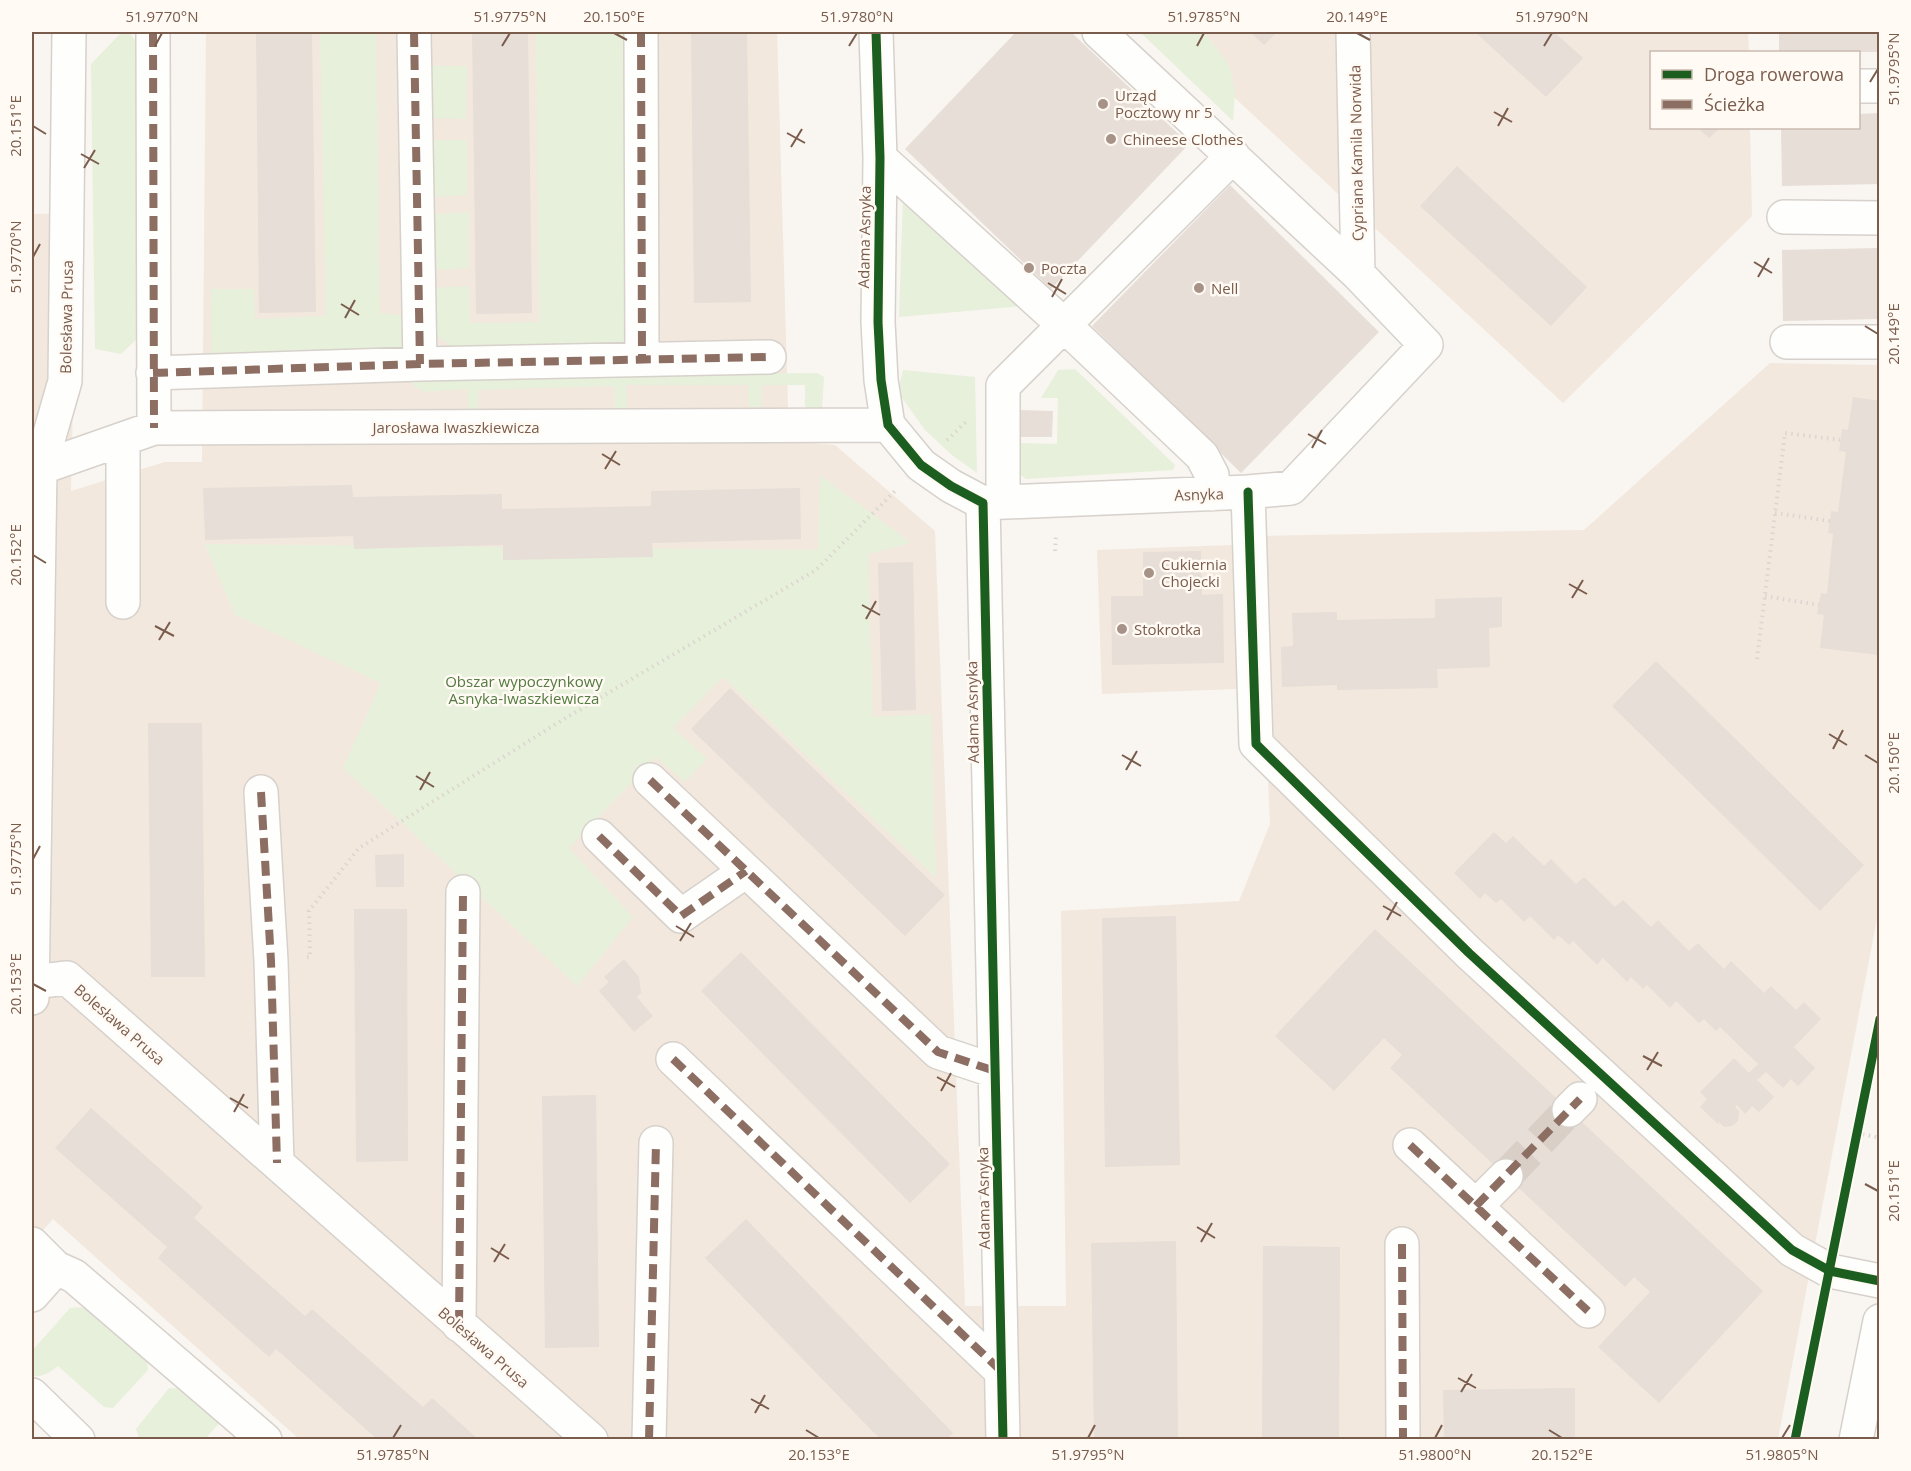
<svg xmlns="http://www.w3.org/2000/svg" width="1911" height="1471" font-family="'Open Sans',sans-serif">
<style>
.residential{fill:#f2e8de}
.green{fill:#e7f0db}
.building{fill:#e6ded7}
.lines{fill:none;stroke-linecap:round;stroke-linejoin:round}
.minor-tunnel{stroke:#d9cfc7;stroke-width:33;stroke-dasharray:33 16;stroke-linecap:butt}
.minor-casing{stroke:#d7d1cb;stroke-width:36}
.path{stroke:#dcd5d0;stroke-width:4;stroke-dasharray:1.5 4.5;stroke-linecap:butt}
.minor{stroke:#fefefd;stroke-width:33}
.quiet{stroke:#8d6e63;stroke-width:8;stroke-dasharray:15 8;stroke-linecap:butt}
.cycleway-casing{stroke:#fffaf3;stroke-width:13}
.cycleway{stroke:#1b5e20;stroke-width:9}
.ticks{fill:none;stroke:#7a5c4d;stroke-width:2}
.poi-dot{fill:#a69286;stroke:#fffaf3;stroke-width:2}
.labels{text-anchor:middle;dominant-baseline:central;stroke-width:5;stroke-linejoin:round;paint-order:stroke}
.poi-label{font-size:15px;fill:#7a5c4d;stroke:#fffaf3;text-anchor:start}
.street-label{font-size:15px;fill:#7a5c4d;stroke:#fffaf3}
.park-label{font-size:15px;fill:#537a41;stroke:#fffaf3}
.neatline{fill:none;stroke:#7a5c4d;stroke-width:2}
.ticks-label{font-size:15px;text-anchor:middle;fill:#7a5c4d}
</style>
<rect width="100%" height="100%" fill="#f9f5f0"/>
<path class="residential" d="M 206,32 L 777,32 L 789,441 L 835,445 L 935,531 L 965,1306 L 1066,1306 L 1061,911 L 1239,901 L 1270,824 L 1264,688 L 1102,694 L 1097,550 L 1259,544 L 1257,536 L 1584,530 L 1770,363 L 1879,365 L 1879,908 L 1778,1439 L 299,1439 L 53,1219 L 32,1243 L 32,214 L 77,213 L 71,491 L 165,462 L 202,462 Z
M 1164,32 L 1748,32 L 1749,52 L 1652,52 L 1652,128 L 1750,128 L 1752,216 L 1563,403 Z"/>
<path class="green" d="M 122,32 L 129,32 L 145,54 L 146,330 L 121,354 L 95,349 L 91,64 Z
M 320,32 L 376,32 L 380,313 L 411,316 L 409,336 L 402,351 L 212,361 L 211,289 L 254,289 L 255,319 L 326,316 Z
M 536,32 L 630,32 L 634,337 L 623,351 L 464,356 L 436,335 L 435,288 L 469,286 L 470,323 L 539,322 Z
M 1140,32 L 1204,32 L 1229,65 L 1235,92 L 1233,121 Z
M 432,66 L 467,66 L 466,119 L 431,118 Z
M 433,140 L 467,140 L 467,195 L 434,197 Z
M 903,196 L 1023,306 L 899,317 Z
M 469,212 L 469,268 L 437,270 L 435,214 Z
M 1075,369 L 1175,465 L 1173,470 L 1026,479 L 1021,475 L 1021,443 L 1057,444 L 1058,398 L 1041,398 L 1058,370 Z
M 903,370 L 975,377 L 977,473 L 952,455 L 925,430 L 898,392 Z
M 817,373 L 824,377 L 822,409 L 811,410 L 805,406 L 805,385 L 762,385 L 761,407 L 749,407 L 748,385 L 626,385 L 627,410 L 615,410 L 614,386 L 478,390 L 478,412 L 469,412 L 467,389 L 424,392 L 413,385 L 412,377 Z
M 820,475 L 911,543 L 868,554 L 873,717 L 931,714 L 936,878 L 723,677 L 673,728 L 707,759 L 685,782 L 656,757 L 569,848 L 633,917 L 577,986 L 343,768 L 381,683 L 235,615 L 205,544 L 818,550 Z
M 88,1307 L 147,1361 L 148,1370 L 113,1408 L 104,1407 L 58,1366 C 49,1373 43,1377 32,1376 L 32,1351 L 70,1308 Z
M 169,1388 L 187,1389 L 222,1420 L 205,1439 L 139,1438 L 136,1429 Z"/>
<path class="building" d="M 256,32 L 312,32 L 316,312 L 259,313 Z
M 472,32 L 528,32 L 532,313 L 476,314 Z
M 691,32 L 747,32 L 751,302 L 694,303 Z
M 1016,32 L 1071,32 L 1189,144 L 1051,289 L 905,149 Z
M 1250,32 L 1277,32 L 1264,45 Z
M 1475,32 L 1554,32 L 1583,58 L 1546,97 Z
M 1779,32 L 1880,32 L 1880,52 L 1779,52 Z
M 1880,113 L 1880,184 L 1782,186 L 1781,128 L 1858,128 L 1858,114 Z
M 1698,128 L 1720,128 L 1709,138 Z
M 1457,166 L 1587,287 L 1551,326 L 1420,206 Z
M 1230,185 L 1379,332 L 1241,473 L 1092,326 Z
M 1880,248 L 1880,319 L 1783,321 L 1782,250 Z
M 1853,397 L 1880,401 L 1879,655 L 1820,648 L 1824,615 L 1817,614 L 1821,593 L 1827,594 L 1833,534 L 1828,533 L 1830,521 L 1831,511 L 1838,512 L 1846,452 L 1839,451 L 1842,429 L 1848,430 Z
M 1019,410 L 1053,411 L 1052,437 L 1018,437 Z
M 352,485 L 353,497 L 502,494 L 502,509 L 651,506 L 651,491 L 800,488 L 801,539 L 652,543 L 653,557 L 503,560 L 503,545 L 354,549 L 353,536 L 205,540 L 203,488 Z
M 1201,551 L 1202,595 L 1223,594 L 1224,663 L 1112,665 L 1111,596 L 1143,596 L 1143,552 Z
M 913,562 L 916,710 L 882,711 L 878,563 Z
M 1502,597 L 1502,627 L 1489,628 L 1490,667 L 1437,669 L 1438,688 L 1337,690 L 1337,685 L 1282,687 L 1281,647 L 1293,646 L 1292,613 L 1337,612 L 1337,620 L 1435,618 L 1435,599 Z
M 1656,661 L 1864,865 L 1820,911 L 1612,706 Z
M 730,688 L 945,895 L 905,936 L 691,729 Z
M 148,723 L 202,723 L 205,977 L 151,977 Z
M 1494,832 L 1506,843 L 1513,836 L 1544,866 L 1551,859 L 1576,884 L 1584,877 L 1615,907 L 1623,900 L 1651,927 L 1658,920 L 1689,951 L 1698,943 L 1724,969 L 1731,961 L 1764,993 L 1771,986 L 1796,1010 L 1804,1002 L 1821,1019 L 1794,1047 L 1815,1068 L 1798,1086 L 1791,1079 L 1783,1088 L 1766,1072 L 1757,1080 L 1774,1097 L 1759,1112 L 1752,1106 L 1745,1114 L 1737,1105 L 1735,1107 L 1739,1111 L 1738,1121 L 1732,1126 L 1724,1127 L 1719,1122 L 1718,1124 L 1700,1107 L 1707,1099 L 1700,1092 L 1734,1058 L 1749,1073 L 1758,1064 L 1720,1027 L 1716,1031 L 1704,1019 L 1699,1023 L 1676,1001 L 1670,1008 L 1647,985 L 1643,989 L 1631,977 L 1627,982 L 1603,958 L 1597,965 L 1573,941 L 1569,945 L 1558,935 L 1554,940 L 1530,916 L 1524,922 L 1501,899 L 1496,903 L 1485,893 L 1480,899 L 1454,873 Z
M 404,854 L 404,887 L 376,887 L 375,855 Z
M 354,909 L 407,909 L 408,1161 L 356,1162 Z
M 1176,916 L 1180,1165 L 1105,1167 L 1102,918 Z
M 1375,929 L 1763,1291 L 1659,1403 L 1598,1347 L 1650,1292 L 1634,1277 L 1625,1287 L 1390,1068 L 1402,1055 L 1384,1038 L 1334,1091 L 1275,1036 Z
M 741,952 L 950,1164 L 910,1203 L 701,991 Z
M 624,959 L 639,977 L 641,993 L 637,997 L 653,1016 L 634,1032 L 599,991 L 609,982 L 604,977 Z
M 596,1095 L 599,1347 L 545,1348 L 542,1096 Z
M 91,1108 L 203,1207 L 194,1218 L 305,1316 L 312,1309 L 423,1407 L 432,1398 L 479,1440 L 398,1440 L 396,1438 L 378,1440 L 276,1349 L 269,1357 L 158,1258 L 167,1247 L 55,1148 Z
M 746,1219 L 953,1433 L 946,1440 L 881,1440 L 705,1258 Z
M 1176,1241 L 1178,1440 L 1094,1440 L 1091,1243 Z
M 1263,1246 L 1340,1247 L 1339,1440 L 1262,1440 Z
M 1575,1388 L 1575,1440 L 1444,1440 L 1443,1390 Z"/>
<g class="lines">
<path class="minor-tunnel" d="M 1506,1176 L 1569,1110"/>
<defs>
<path id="minor" d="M 153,32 L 154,428
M 414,32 L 420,364
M 641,32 L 642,359
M 876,32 L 880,158 L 878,322 L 881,380 L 888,425 L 921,465 L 951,486 L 983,503 L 1003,1440
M 1353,32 L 1358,274
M 1858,86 L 1880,86
M 880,158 L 1064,325 L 1202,456 L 1212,475 L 1212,494
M 1784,217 L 1880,218
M 1787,342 L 1880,342
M 153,373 L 420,364 L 769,357
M 123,439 L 123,602
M 32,469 L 40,468 L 154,428 L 888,425
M 1248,492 L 1256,744 L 1469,953 L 1792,1250 L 1830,1271 L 1880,1281
M 1003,502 L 1003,386 L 1233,156
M 983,503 L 1248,492 L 1291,488 L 1426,345 L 1358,274 L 1099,32
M 650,780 L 938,1052 L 995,1071
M 261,792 L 271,961 L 277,1163
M 599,836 L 681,916 L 746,871
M 32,982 L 67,978 L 591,1440
M 32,998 L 40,468 L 65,381 L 69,32
M 673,1059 L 1001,1371
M 1569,1110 L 1580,1099
M 1410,1145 L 1588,1311
M 1476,1206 L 1506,1176
M 32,1244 L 56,1268 L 32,1295
M 1402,1244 L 1403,1440
M 56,1268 L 74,1276 L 265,1440
M 459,1325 L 463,892
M 32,1395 L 78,1440
M 649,1440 L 656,1143
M 1856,1440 L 1880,1321"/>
</defs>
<use href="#minor" class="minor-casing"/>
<path class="path" d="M 947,440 L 968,420
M 1775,513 L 1830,521
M 1055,551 L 1056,534
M 1765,596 L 1819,605
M 1757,659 L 1785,433 L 1840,440
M 307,957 L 310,957 L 309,911 L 359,848 L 559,722 L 816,570 L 897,489
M 1857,1133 L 1880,1138"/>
<use href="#minor" class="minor"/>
<path class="quiet" d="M 153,32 L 154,428
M 414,32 L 420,364
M 641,32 L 642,359
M 153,373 L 420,364 L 769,357
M 650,780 L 938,1052 L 995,1071
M 261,792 L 271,961 L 277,1163
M 599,836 L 681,916 L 746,871
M 673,1059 L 1001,1371
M 1410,1145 L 1588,1311
M 1476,1206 L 1580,1099
M 1402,1244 L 1403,1440
M 459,1325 L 463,892
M 649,1440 L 656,1143"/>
<defs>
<path id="cycleway" d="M 876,32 L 880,158 L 878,322 L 881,380 L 888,425 L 921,465 L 951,486 L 983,503 L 1003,1440
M 1248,492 L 1256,744 L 1469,953 L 1792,1250 L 1830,1271 L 1880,1281
M 1795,1440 L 1880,1019"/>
</defs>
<use href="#cycleway" class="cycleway-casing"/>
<use href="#cycleway" class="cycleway"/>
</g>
<path class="ticks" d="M 614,33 L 627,40M 1357,33 L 1370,40M 155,46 L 162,33M 502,46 L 510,33M 849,46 L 857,33M 1197,46 L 1204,33M 1544,46 L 1552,33M 1870,82 L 1878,69M 1494,112 L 1512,122M 33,126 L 46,134M 1498,126 L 1508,108M 787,133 L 805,143M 791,147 L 802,129M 81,154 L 99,164M 84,168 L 95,150M 33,257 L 40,244M 1754,262 L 1772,273M 1758,277 L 1769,258M 1048,283 L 1066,294M 1052,297 L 1062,279M 341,304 L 359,315M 345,318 L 355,300M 1865,326 L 1878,334M 1308,434 L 1326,444M 1312,448 L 1322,430M 602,454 L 620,465M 605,469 L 616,451M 33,555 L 46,563M 1569,584 L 1587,594M 1572,598 L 1583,580M 862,605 L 880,615M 866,619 L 876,601M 155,626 L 174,636M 159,640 L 170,622M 1829,734 L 1847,745M 1833,749 L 1843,730M 1122,755 L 1141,766M 1865,755 L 1878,763M 1126,770 L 1137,751M 416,776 L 434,787M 420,790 L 430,772M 33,859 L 40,846M 1383,906 L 1401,916M 1387,920 L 1397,902M 676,926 L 694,937M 680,941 L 691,923M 33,984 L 46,991M 1643,1056 L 1662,1066M 1647,1070 L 1658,1052M 937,1077 L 955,1087M 941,1091 L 951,1073M 230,1098 L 248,1108M 234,1112 L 244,1094M 1865,1184 L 1878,1191M 1197,1227 L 1215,1238M 1201,1242 L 1212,1223M 491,1248 L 509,1259M 494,1262 L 505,1244M 1458,1378 L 1476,1388M 1461,1392 L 1472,1374M 751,1399 L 769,1409M 755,1413 L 765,1395M 806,1430 L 819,1438M 1549,1430 L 1562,1438M 393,1438 L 401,1425M 1088,1438 L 1095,1425M 1435,1438 L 1442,1425M 1782,1438 L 1790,1425"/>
<g class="poi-dot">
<circle cx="1103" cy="104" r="6"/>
<circle cx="1111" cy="139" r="6"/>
<circle cx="1029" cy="268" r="6"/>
<circle cx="1199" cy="288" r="6"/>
<circle cx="1149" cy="573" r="6"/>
<circle cx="1122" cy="629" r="6"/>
</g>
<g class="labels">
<g class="poi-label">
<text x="1115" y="95">Urząd<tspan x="1115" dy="17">Pocztowy nr 5</tspan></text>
<text x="1123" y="139">Chineese Clothes</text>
<text x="1041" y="268">Poczta</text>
<text x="1211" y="288">Nell</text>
<text x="1161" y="564">Cukiernia<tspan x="1161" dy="17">Chojecki</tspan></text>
<text x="1134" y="629">Stokrotka</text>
</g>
<g class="street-label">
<text transform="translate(1356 153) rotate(-91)">Cypriana Kamila Norwida</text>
<text transform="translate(864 237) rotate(-89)">Adama Asnyka</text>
<text transform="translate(66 317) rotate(-89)">Bolesława Prusa</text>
<text x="456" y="427">Jarosława Iwaszkiewicza</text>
<text transform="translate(1199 494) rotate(-2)">Asnyka</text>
<text transform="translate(972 712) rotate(-91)">Adama Asnyka</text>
<text transform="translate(120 1024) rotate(41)">Bolesława Prusa</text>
<text transform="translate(983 1198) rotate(-91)">Adama Asnyka</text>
<text transform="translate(484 1347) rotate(41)">Bolesława Prusa</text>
</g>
<g class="park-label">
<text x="524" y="681">Obszar wypoczynkowy<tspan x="524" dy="17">Asnyka-Iwaszkiewicza</tspan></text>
</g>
</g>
<rect width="1911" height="1471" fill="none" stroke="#fffaf3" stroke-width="66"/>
<rect x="1650" y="51" width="210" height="78" fill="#fffaf3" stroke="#cabbb1" stroke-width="1.5"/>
<rect x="1662" y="70" width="30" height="9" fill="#1b5e20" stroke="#cabbb1" stroke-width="1.5"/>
<text x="1704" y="81" font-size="18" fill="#7a5c4d">Droga rowerowa</text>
<rect x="1662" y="100" width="30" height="9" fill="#8d6e63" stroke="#cabbb1" stroke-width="1.5"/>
<text x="1704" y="111" font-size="18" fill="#7a5c4d">Ścieżka</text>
<rect x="33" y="33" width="1845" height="1405" class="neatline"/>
<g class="ticks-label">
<text x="162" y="22">51.9770°N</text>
<text x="510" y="22">51.9775°N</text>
<text x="614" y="22">20.150°E</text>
<text x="857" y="22">51.9780°N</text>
<text x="1204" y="22">51.9785°N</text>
<text x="1357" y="22">20.149°E</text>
<text x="1552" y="22">51.9790°N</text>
<text transform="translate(1894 69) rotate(-90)" y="5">51.9795°N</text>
<text transform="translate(16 126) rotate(-90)" y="5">20.151°E</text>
<text transform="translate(16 257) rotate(-90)" y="5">51.9770°N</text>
<text transform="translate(1894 334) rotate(-90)" y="5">20.149°E</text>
<text transform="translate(16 555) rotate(-90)" y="5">20.152°E</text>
<text transform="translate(1894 763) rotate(-90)" y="5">20.150°E</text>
<text transform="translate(16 859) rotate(-90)" y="5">51.9775°N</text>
<text transform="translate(16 984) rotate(-90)" y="5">20.153°E</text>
<text transform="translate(1894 1191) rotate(-90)" y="5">20.151°E</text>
<text x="393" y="1460">51.9785°N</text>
<text x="819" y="1460">20.153°E</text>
<text x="1088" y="1460">51.9795°N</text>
<text x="1435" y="1460">51.9800°N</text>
<text x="1562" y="1460">20.152°E</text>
<text x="1782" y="1460">51.9805°N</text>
</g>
</svg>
